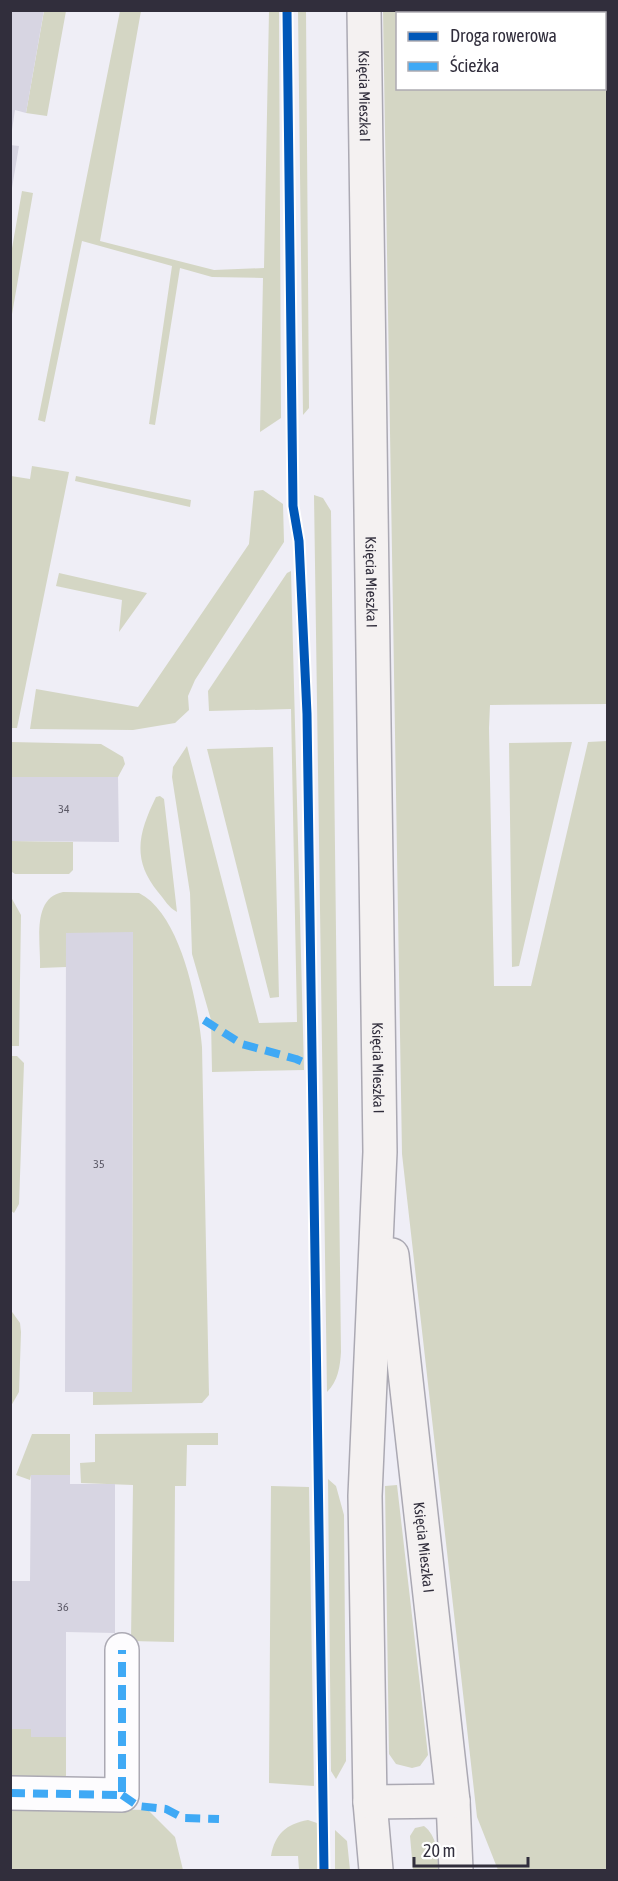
<svg xmlns="http://www.w3.org/2000/svg" width="618" height="1881" font-family="'Asap Condensed',sans-serif">
<style>
.green{fill:#d4d6c4;fill-rule:evenodd}
.building{fill:#d7d5e2}
.lines{fill:none;stroke-linecap:round;stroke-linejoin:round}
.street-casing{stroke:#aba9b3;stroke-width:36}
.secondary-casing{stroke:#aba9b3;stroke-width:36}
.street{stroke:#fdfcfe;stroke-width:33}
.secondary{stroke:#f4f1f1;stroke-width:33}
.quiet{stroke:#3fa9f5;stroke-width:8;stroke-dasharray:15 8;stroke-linecap:butt}
.cycleway-casing{stroke:#fff;stroke-width:13}
.cycleway{stroke:#0057b8;stroke-width:9}
.labels{text-anchor:middle;dominant-baseline:central;stroke-width:4.5;stroke-linejoin:round;paint-order:stroke}
.number-label{font-size:12px;fill:#5c5a67}
.street-label{font-size:15px;fill:#312e3c;stroke:#fff}
</style>
<rect width="100%" height="100%" fill="#efeef6"/>
<path class="green" d="M 44,11 L 66,11 L 47,116 L 26,113 Z
M 120,11 L 141,11 L 100,241 L 214,270 L 264,268 L 269,11 L 279,11 L 281,418 L 260,432 L 263,278 L 212,277 L 180,268 L 155,425 L 149,424 L 172,266 L 82,241 L 45,422 L 38,420 Z
M 298,11 L 306,11 L 309,408 L 303,415 Z
M 383,11 L 607,11 L 607,704 L 490,705 L 489,728 L 494,986 L 531,986 L 588,742 L 607,741 L 607,1870 L 498,1870 L 477,1817 L 402,1154 ZM 398,14 L 604,14 L 604,88 L 398,88 Z
M 22,191 L 33,193 L 11,320 L 11,254 Z
M 32,466 L 69,472 L 17,728 L 11,728 L 11,476 L 30,479 Z
M 76,476 L 191,500 L 190,507 L 75,481 Z
M 263,490 L 283,504 L 284,542 L 195,680 L 188,696 L 189,710 L 175,723 L 133,730 L 30,729 L 36,689 L 138,707 L 249,544 L 254,491 Z
M 314,495 L 323,498 L 331,511 L 341,1352 C 340,1367 338,1381 327,1392 Z
M 291,571 L 304,1070 L 212,1072 L 211,1020 L 192,954 L 190,893 L 172,777 L 173,767 L 187,746 L 259,1023 L 297,1022 L 291,709 L 209,711 L 208,691 L 287,573 Z
M 59,573 L 147,593 L 119,632 L 122,600 L 56,586 Z
M 11,742 L 101,744 L 123,757 L 125,764 L 118,777 L 11,777 Z
M 572,742 L 519,966 L 512,967 L 509,743 Z
M 273,747 L 279,997 L 270,998 L 207,749 Z
M 160,796 L 164,799 L 177,912 C 168,907 165,900 158,892 C 131,859 139,832 156,797 Z
M 12,841 L 73,842 L 73,870 L 69,874 L 15,874 L 12,872 Z
M 63,892 L 139,893 C 181,914 198,1004 202,1047 L 209,1395 L 202,1403 L 93,1405 L 93,1392 L 132,1392 L 133,933 L 66,933 L 66,967 L 40,968 C 41,943 31,898 63,892 Z
M 11,897 L 21,915 L 19,1046 L 11,1046 Z
M 11,1056 L 17,1056 L 24,1063 L 19,1204 L 14,1213 L 10,1210 Z
M 10,1309 L 20,1323 L 21,1332 L 19,1392 L 11,1406 Z
M 218,1433 L 218,1445 L 187,1445 L 186,1486 L 175,1486 L 174,1642 L 131,1641 L 133,1485 L 81,1483 L 80,1463 L 95,1462 L 95,1434 Z
M 32,1434 L 70,1434 L 70,1475 L 31,1475 L 30,1480 L 16,1475 Z
M 328,1479 L 336,1486 L 344,1515 L 346,1761 L 336,1779 L 331,1771 Z
M 397,1485 L 428,1755 L 420,1766 L 412,1768 L 396,1764 L 389,1754 L 385,1486 Z
M 271,1486 L 309,1487 L 314,1786 L 269,1783 Z
M 11,1729 L 31,1729 L 31,1737 L 66,1737 L 66,1784 L 11,1784 Z
M 11,1807 L 148,1810 L 175,1837 L 183,1870 L 11,1870 Z
M 308,1820 L 317,1823 L 317,1870 L 299,1870 L 298,1856 L 271,1856 C 275,1834 286,1824 308,1820 Z
M 424,1826 C 437,1836 438,1854 438,1870 L 413,1870 L 410,1836 L 415,1828 Z
M 335,1830 L 347,1841 L 350,1870 L 335,1870 Z"/>
<path class="building" d="M 10,10 L 44,10 L 26,113 L 15,110 L 12,130 Z
M 10,145 L 19,146 L 12,188 L 10,188 Z
M 10,777 L 118,777 L 119,842 L 10,841 Z
M 133,932 L 132,1392 L 65,1392 L 66,933 Z
M 31,1475 L 70,1475 L 70,1484 L 115,1484 L 115,1633 L 66,1632 L 66,1737 L 31,1737 L 31,1729 L 10,1729 L 10,1581 L 30,1581 Z"/>
<g class="lines">
<defs>
<path id="street" d="M 10,1793 L 122,1795 L 122,1650"/>
<g id="secondary">
<path id="s1" d="M 364,10 L 380,1152 L 365,1496 L 370,1802 L 376,1870"/>
<path id="s2" d="M 392,1255 L 453,1801 L 456,1870"/>
<path d="M 370,1802 L 453,1801"/>
</g>
</defs>
<use href="#street" class="street-casing"/>
<use href="#secondary" class="secondary-casing"/>
<use href="#street" class="street"/>
<use href="#secondary" class="secondary"/>
<path class="quiet" d="M 204,1020 L 242,1044 L 296,1059 L 312,1066
M 10,1793 L 122,1795 L 122,1650
M 122,1795 L 138,1806 L 166,1809 L 183,1818 L 219,1819"/>
<defs>
<path id="cycleway" d="M 287,10 L 293,506 L 299,541 L 307,714 L 324,1870"/>
</defs>
<use href="#cycleway" class="cycleway-casing"/>
<use href="#cycleway" class="cycleway"/>
</g>
<g class="labels">
<g class="number-label">
<text x="64" y="809">34</text>
<text x="99" y="1164">35</text>
<text x="63" y="1607">36</text>
</g>
<g class="street-label">
<text stroke="none"><textPath href="#s1" startOffset="86">Księcia Mieszka I</textPath></text>
<text stroke="none"><textPath href="#s1" startOffset="572">Księcia Mieszka I</textPath></text>
<text stroke="none"><textPath href="#s1" startOffset="1058">Księcia Mieszka I</textPath></text>
<text stroke="none"><textPath href="#s2" startOffset="294">Księcia Mieszka I</textPath></text>
</g>
</g>
<rect width="618" height="1881" fill="none" stroke="#312e3c" stroke-width="24"/>
<rect x="396" y="12" width="210" height="78" fill="#ffffff" stroke="#adabb1" stroke-width="1.5"/>
<rect x="408" y="32" width="30" height="9" fill="#0057b8" stroke="#adabb1" stroke-width="1.5"/>
<text x="450" y="42" font-size="18" fill="#312e3c">Droga rowerowa</text>
<rect x="408" y="62" width="30" height="9" fill="#3fa9f5" stroke="#adabb1" stroke-width="1.5"/>
<text x="450" y="72" font-size="18" fill="#312e3c">Ścieżka</text>
<path d="M414 1857v9h114v-9" fill="none" stroke="#312e3c" stroke-width="3"/>
<text x="423" y="1857" font-size="18" fill="#312e3c" stroke="#ffffff" stroke-width="4.5" paint-order="stroke">20 m</text>
</svg>
